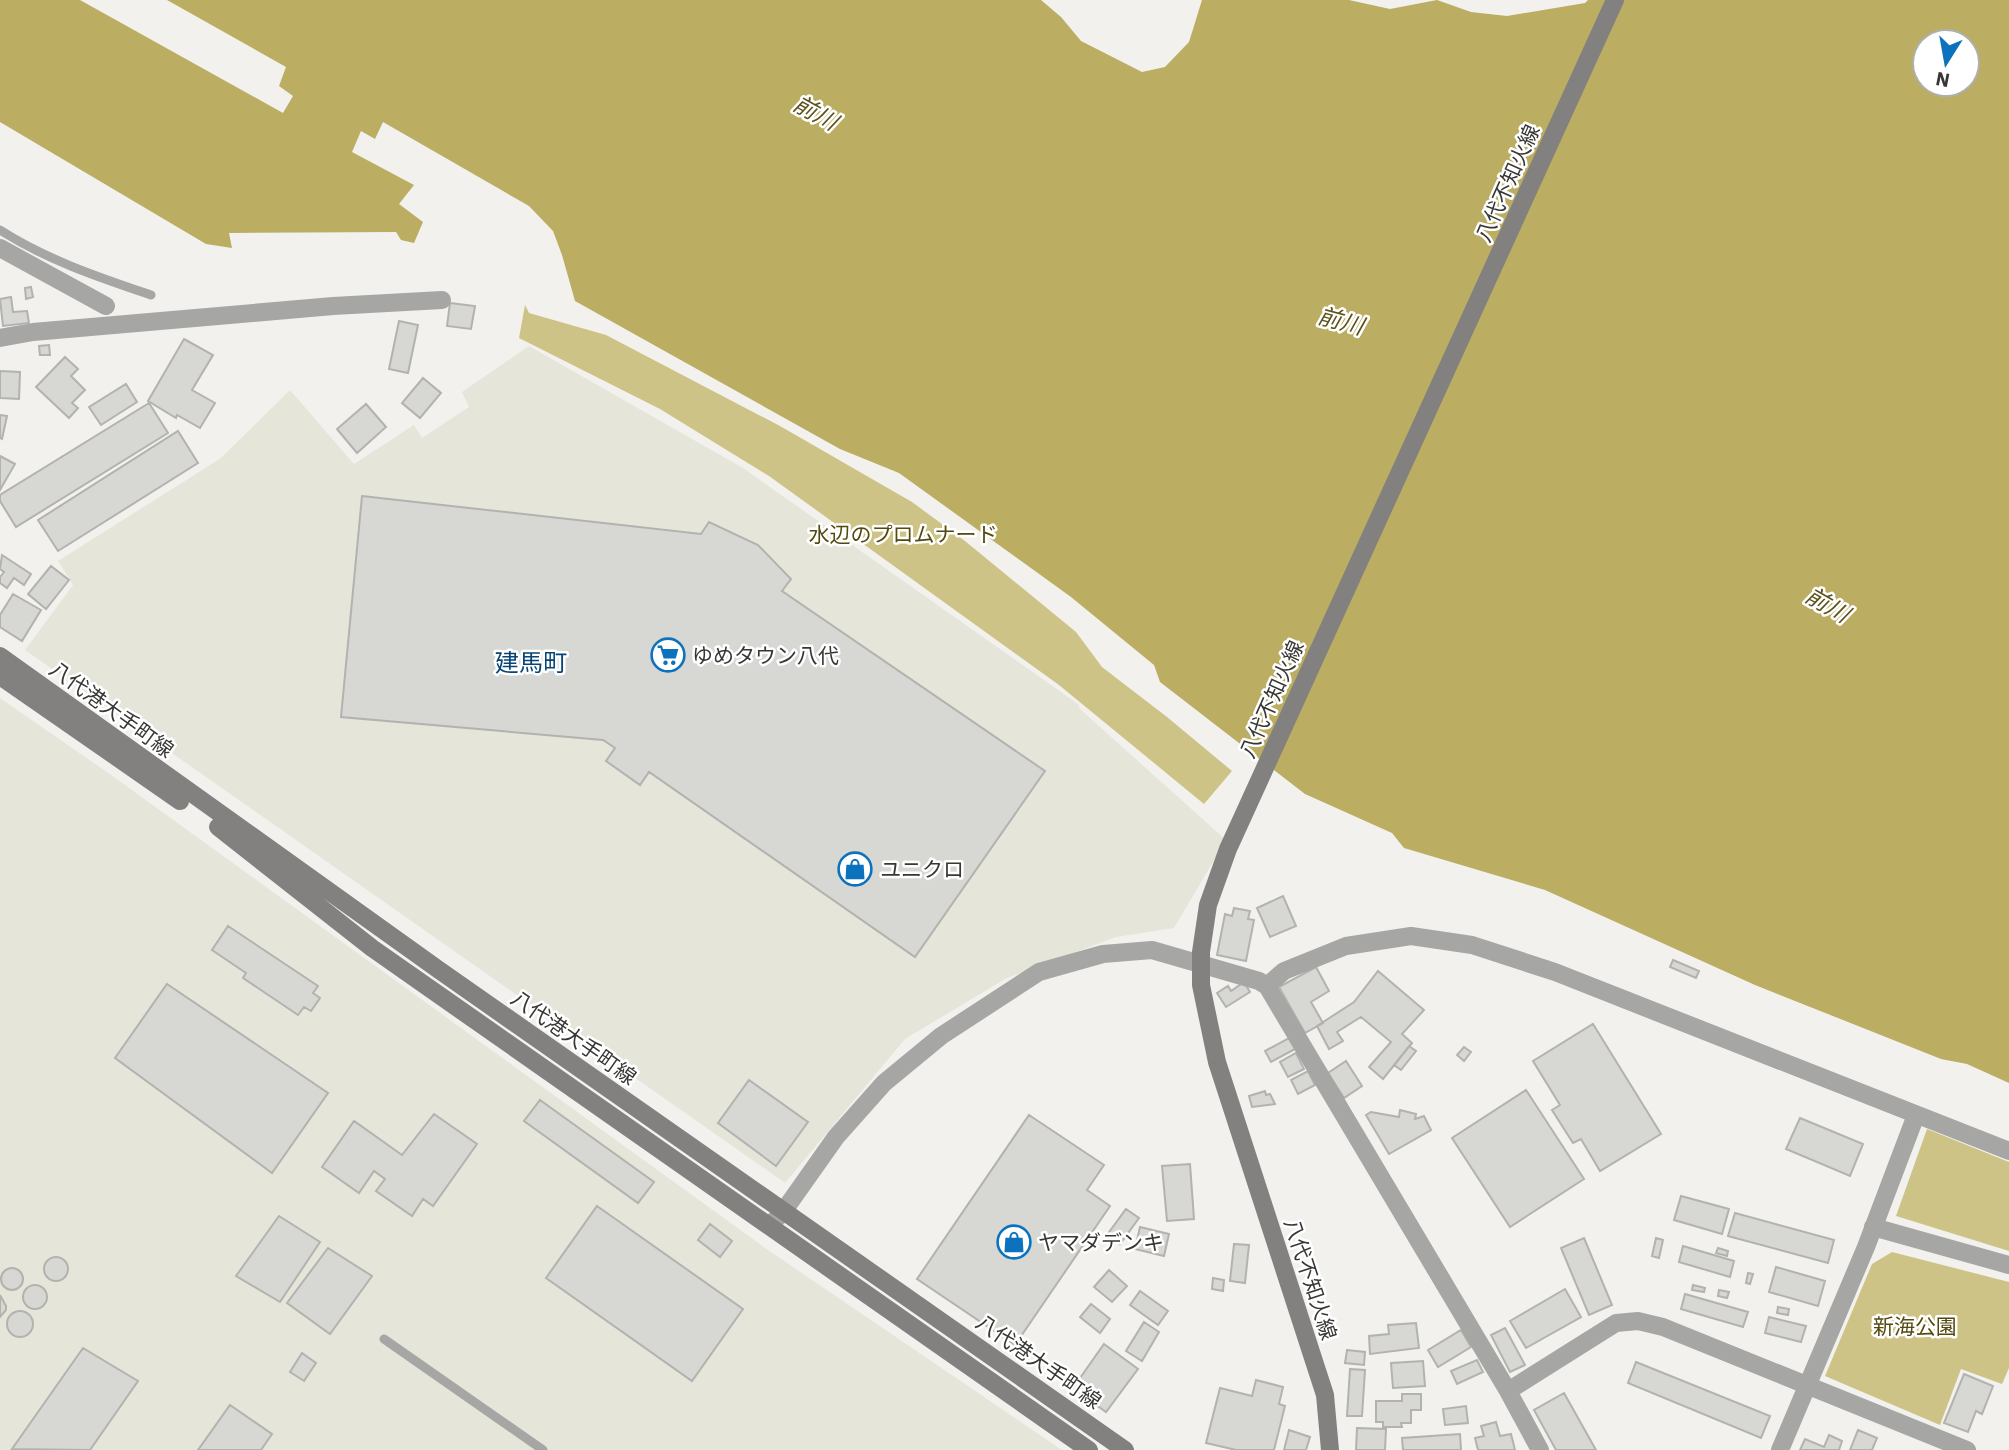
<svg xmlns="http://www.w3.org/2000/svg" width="2009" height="1450" font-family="'IBM Plex Sans','Noto Sans JP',sans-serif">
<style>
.built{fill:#e6e5da}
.green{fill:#cec386}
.water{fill:#bbad62;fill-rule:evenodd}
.building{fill:#d7d7d4;stroke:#b3b2af;stroke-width:2}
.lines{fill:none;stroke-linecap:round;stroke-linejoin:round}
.lane{stroke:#a6a6a4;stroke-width:9}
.street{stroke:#a6a6a4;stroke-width:18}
.secondary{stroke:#82817f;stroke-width:18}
.labels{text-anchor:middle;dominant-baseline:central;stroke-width:5;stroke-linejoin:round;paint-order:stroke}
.street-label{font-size:21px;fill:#373735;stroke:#fff}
.park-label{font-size:21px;fill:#544a0f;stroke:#fff}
.poi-label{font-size:21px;fill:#373735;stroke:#fff;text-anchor:start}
.water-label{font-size:23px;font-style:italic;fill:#5d531a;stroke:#fff}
.quarter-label{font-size:24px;fill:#084576;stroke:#fff}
</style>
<rect width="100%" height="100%" fill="#f2f1ee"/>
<path class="built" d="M 529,346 L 743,468 L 1078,704 L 1080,709 L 1226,840 L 1174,928 L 1116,937 L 1005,979 L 905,1039 L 785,1183 L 25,650 L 73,585 L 58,561 L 221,458 L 290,390 L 354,464 L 414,425 L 422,438 L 469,407 L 462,392 Z
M 0,698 L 114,777 L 768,1250 L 1062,1450 L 0,1450 Z"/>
<path class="green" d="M 525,305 L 529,313 L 606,335 L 780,426 L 912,502 L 965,541 L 1076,632 L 1102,667 L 1167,717 L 1232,771 L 1204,804 L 1059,685 L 769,476 L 660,409 L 519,338 Z
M 1927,1129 L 2009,1162 L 2009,1251 L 1896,1216 Z
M 1892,1252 L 2009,1282 L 2009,1368 L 2002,1384 L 1961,1369 L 1940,1425 L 1825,1376 L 1872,1264 Z"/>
<path class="water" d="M 0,0 L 80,0 L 283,113 L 293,96 L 279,86 L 286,67 L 167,0 L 1041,0 L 1061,17 L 1081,41 L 1142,72 L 1165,67 L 1189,42 L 1202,0 L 1349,0 L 1390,9 L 1437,0 L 1471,12 L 1507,16 L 1585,3 L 1588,0 L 2009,0 L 2009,1083 L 1967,1064 L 1941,1059 L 1755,985 L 1545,890 L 1404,848 L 1392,833 L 1305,794 L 1160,682 L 1154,665 L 1071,597 L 899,473 L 840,449 L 575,301 L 562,255 L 553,231 L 529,206 L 383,122 L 375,139 L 361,131 L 352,152 L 414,185 L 399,204 L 423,222 L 414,243 L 401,240 L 396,232 L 229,233 L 232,248 L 206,244 L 0,122 ZM 1925,42 L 1967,42 L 1967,84 L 1925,84 Z"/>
<path class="building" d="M 31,287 L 33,297 L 26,299 L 25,288 Z
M 11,297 L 13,312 L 27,311 L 29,323 L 3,326 L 0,299 Z
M 450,303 L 475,306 L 471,329 L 447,326 Z
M 399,321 L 418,325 L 408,373 L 389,369 Z
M 184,339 L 213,355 L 192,390 L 215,403 L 200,428 L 177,415 L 176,418 L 148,401 Z
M 49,345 L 50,355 L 40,355 L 39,346 Z
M 65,357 L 78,369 L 71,376 L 85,390 L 72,403 L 78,408 L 69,418 L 36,387 Z
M 0,371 L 20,372 L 19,399 L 0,398 Z
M 423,378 L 441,393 L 420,418 L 402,403 Z
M 126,384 L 137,402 L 101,425 L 89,407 Z
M 149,403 L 168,433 L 16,527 L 0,501 L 0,495 Z
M 366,404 L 386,427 L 357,453 L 337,429 Z
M 0,415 L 7,416 L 2,439 L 0,438 Z
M 178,431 L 198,463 L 58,551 L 38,520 Z
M 0,456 L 15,464 L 0,490 Z
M 362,496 L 701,534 L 709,522 L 758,545 L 791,579 L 782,591 L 1045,771 L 915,957 L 649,772 L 640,785 L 606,761 L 615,748 L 603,740 L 341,717 Z
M 2,555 L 31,574 L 24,585 L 14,578 L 7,588 L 0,583 L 0,577 L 4,572 L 0,569 Z
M 51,566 L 69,580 L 46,609 L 28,594 Z
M 13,594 L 41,610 L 22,641 L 0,627 L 0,615 Z
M 1283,896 L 1296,926 L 1270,937 L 1257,908 Z
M 1234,908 L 1250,911 L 1248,919 L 1254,920 L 1246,961 L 1217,955 L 1225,914 L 1232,916 Z
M 228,926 L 318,986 L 313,993 L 320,998 L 311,1011 L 304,1007 L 298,1015 L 243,978 L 246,973 L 212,950 Z
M 1673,960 L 1699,971 L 1696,978 L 1670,967 Z
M 1316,967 L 1329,991 L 1311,1002 L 1323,1023 L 1305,1033 L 1279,987 Z
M 1378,971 L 1424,1010 L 1402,1034 L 1412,1043 L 1383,1079 L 1369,1067 L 1391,1042 L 1361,1017 L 1337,1032 L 1343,1041 L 1329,1049 L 1317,1026 L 1354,1002 Z
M 1244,982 L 1250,992 L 1226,1007 L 1217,993 L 1228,986 L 1231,991 Z
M 167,984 L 328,1093 L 272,1173 L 115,1058 Z
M 1593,1024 L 1661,1134 L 1600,1171 L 1581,1139 L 1573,1143 L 1552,1110 L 1560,1105 L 1533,1061 Z
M 1289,1038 L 1295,1049 L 1271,1062 L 1265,1051 Z
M 1409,1046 L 1416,1051 L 1401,1070 L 1394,1065 Z
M 1464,1047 L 1471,1052 L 1464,1061 L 1457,1055 Z
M 1296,1053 L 1304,1069 L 1288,1077 L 1280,1062 Z
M 1346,1061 L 1362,1086 L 1344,1098 L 1328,1073 Z
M 1308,1071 L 1315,1085 L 1298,1094 L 1291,1080 Z
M 749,1080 L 808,1122 L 776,1166 L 718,1123 Z
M 1526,1090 L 1584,1179 L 1510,1227 L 1452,1138 Z
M 1265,1091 L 1266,1095 L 1270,1094 L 1275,1104 L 1252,1107 L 1249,1096 Z
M 540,1100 L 654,1182 L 638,1203 L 524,1121 Z
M 1400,1110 L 1416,1114 L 1415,1119 L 1424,1116 L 1431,1130 L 1389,1154 L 1366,1115 L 1371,1112 L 1399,1117 Z
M 434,1114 L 477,1144 L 433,1206 L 423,1199 L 412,1216 L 376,1191 L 385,1179 L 374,1171 L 359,1193 L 322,1167 L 354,1121 L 402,1155 Z
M 1029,1115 L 1104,1165 L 1087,1190 L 1110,1206 L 1015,1345 L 917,1279 Z
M 1800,1118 L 1863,1144 L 1850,1176 L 1786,1149 Z
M 1190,1164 L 1194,1219 L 1167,1221 L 1162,1166 Z
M 1681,1196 L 1729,1209 L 1722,1234 L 1674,1220 Z
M 597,1206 L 743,1309 L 692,1381 L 546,1278 Z
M 1126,1209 L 1139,1218 L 1120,1244 L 1107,1235 Z
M 1735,1213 L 1834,1240 L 1828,1263 L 1728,1236 Z
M 279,1216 L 320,1242 L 280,1302 L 236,1276 Z
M 710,1224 L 732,1241 L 720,1257 L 698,1240 Z
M 1140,1227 L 1169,1234 L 1164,1256 L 1135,1249 Z
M 1584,1238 L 1612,1305 L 1589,1315 L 1561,1248 Z
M 1656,1238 L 1663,1240 L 1659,1258 L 1652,1256 Z
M 1234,1244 L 1249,1245 L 1245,1283 L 1230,1281 Z
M 1683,1246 L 1734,1261 L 1730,1277 L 1679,1262 Z
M 328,1248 L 372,1276 L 330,1334 L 287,1303 Z
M 1718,1248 L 1728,1251 L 1727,1256 L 1716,1253 Z
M44 1269a12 12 0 1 1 24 0a12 12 0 1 1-24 0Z
M 1776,1267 L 1825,1281 L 1818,1306 L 1769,1292 Z
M1 1279a11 11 0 1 1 22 0a11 11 0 1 1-22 0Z
M 1109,1270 L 1127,1286 L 1112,1302 L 1094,1287 Z
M 1748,1273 L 1753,1274 L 1750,1284 L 1746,1283 Z
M 1213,1278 L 1224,1280 L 1223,1291 L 1212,1289 Z
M 1693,1285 L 1705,1288 L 1704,1292 L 1692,1290 Z
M23 1297a12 12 0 1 1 24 0a12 12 0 1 1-24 0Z
M 1565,1289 L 1581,1317 L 1526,1348 L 1510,1321 Z
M 1719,1290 L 1729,1292 L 1727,1298 L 1718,1296 Z
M 1140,1291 L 1168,1311 L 1158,1325 L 1130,1305 Z
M 1685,1294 L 1748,1312 L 1743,1327 L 1681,1309 Z
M 0,1295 L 6,1306 L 6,1310 L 0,1317 Z
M 1091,1304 L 1110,1319 L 1100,1333 L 1080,1317 Z
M 1778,1307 L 1789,1309 L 1788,1315 L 1777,1313 Z
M7 1324a13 13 0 1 1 26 0a13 13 0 1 1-26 0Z
M 1769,1317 L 1806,1326 L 1801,1342 L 1765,1333 Z
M 1144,1322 L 1159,1332 L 1142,1361 L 1126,1351 Z
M 1416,1323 L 1419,1348 L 1370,1354 L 1369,1336 L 1389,1334 L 1388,1325 Z
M 1505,1328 L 1525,1365 L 1510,1372 L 1491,1335 Z
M 1461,1330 L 1471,1347 L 1438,1367 L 1428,1350 Z
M 1104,1344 L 1138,1369 L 1106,1412 L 1073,1388 Z
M 83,1348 L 138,1381 L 90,1450 L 12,1449 Z
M 1347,1350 L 1365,1352 L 1364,1365 L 1345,1363 Z
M 302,1353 L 316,1363 L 304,1381 L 290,1372 Z
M 1477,1360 L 1483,1372 L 1457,1384 L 1451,1371 Z
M 1423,1361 L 1425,1386 L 1393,1388 L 1391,1363 Z
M 1636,1362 L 1770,1416 L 1761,1438 L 1628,1383 Z
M 1350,1369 L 1365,1370 L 1362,1416 L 1347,1416 Z
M 1964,1374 L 1993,1386 L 1982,1414 L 1976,1411 L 1968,1432 L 1944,1423 Z
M 1256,1380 L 1283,1387 L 1279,1404 L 1285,1406 L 1274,1450 L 1236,1450 L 1206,1443 L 1220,1388 L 1252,1396 Z
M 1564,1393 L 1596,1450 L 1556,1450 L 1534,1410 Z
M 1402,1394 L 1421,1394 L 1421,1410 L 1411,1410 L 1411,1423 L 1401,1423 L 1402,1427 L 1383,1427 L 1383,1422 L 1376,1422 L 1376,1401 L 1402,1401 Z
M 230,1405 L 272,1434 L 261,1450 L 198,1450 Z
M 1466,1406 L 1468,1423 L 1445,1425 L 1443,1409 Z
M 1496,1422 L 1500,1436 L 1511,1434 L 1515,1450 L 1478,1450 L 1475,1438 L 1484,1436 L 1481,1426 Z
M 1357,1428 L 1386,1429 L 1385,1450 L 1356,1450 Z
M 1289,1430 L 1310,1437 L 1306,1450 L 1284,1450 Z
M 1858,1430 L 1877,1438 L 1872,1450 L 1850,1450 Z
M 1460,1434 L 1461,1450 L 1403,1450 L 1402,1438 Z
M 1829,1435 L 1842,1441 L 1839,1450 L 1800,1450 L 1805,1439 L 1824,1447 Z"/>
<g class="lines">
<path class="lane" d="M 0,230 C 47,260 98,277 151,295
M 384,1339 L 543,1450"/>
<path class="street" d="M 0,248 L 106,306
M 0,338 L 33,332 L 333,306 L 442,300
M 1267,986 L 1284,971 L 1346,946 L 1411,936 L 1472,945 L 1555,972 L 2009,1151
M 770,1225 L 783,1212 L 836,1137 L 884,1083 L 941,1036 L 1039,972 L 1103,954 L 1152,950 L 1259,981 L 1267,986 L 1508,1391 L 1540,1450
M 1873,1227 L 2009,1265
M 1508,1391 L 1616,1323 L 1638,1321 L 1663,1327 L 1967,1450
M 1780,1450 L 1866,1247 L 1916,1115"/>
<path class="secondary" d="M 0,656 L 439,970 L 1125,1450
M 0,676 L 180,801
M 218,827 L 372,948 L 1089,1450
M 1330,1450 L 1325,1395 L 1217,1062 L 1201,985 L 1201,952 L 1208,905 L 1228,849 L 1615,0"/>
</g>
<defs>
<symbol id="supermarket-ring" viewBox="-11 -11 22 22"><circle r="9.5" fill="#fff" stroke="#0d72bd" stroke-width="1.5"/><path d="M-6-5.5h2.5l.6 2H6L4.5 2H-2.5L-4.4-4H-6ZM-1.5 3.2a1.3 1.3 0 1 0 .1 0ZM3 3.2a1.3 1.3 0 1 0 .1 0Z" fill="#0d72bd"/></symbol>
<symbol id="shop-ring" viewBox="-11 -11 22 22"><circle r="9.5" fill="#fff" stroke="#0d72bd" stroke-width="1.5"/><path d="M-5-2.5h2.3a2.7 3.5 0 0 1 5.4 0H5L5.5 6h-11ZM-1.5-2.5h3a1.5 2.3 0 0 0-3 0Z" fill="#0d72bd"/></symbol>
</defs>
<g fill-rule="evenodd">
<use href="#supermarket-ring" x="649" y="636" width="38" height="38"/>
<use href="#shop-ring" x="836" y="850" width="38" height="38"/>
<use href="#shop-ring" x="995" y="1223" width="38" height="38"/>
</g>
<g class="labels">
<g class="street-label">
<text transform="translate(1507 183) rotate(-66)">八代不知火線</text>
<text transform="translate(1271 699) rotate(-66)">八代不知火線</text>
<text transform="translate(112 709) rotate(36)">八代港大手町線</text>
<text transform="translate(574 1037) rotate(35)">八代港大手町線</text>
<text transform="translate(1311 1279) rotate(72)">八代不知火線</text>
<text transform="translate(1039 1361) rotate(35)">八代港大手町線</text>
</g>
<g class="park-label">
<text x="903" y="534">水辺のプロムナード</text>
<text x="1915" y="1326">新海公園</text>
</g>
<g class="poi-label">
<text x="692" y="655">ゆめタウン八代</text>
<text x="880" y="869">ユニクロ</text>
<text x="1038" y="1242">ヤマダデンキ</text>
</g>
<g class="water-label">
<text transform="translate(816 112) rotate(29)">前川</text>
<text transform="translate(1341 320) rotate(15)">前川</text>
<text transform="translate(1828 604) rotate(30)">前川</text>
</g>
<g class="quarter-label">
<text x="531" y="662">建馬町</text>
</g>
</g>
<g transform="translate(1946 63) rotate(191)"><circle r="33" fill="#ffffff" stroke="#afafae" stroke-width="2"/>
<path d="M0-5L12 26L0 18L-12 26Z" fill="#0d72bd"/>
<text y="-10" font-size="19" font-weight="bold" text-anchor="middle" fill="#373735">N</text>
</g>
</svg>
